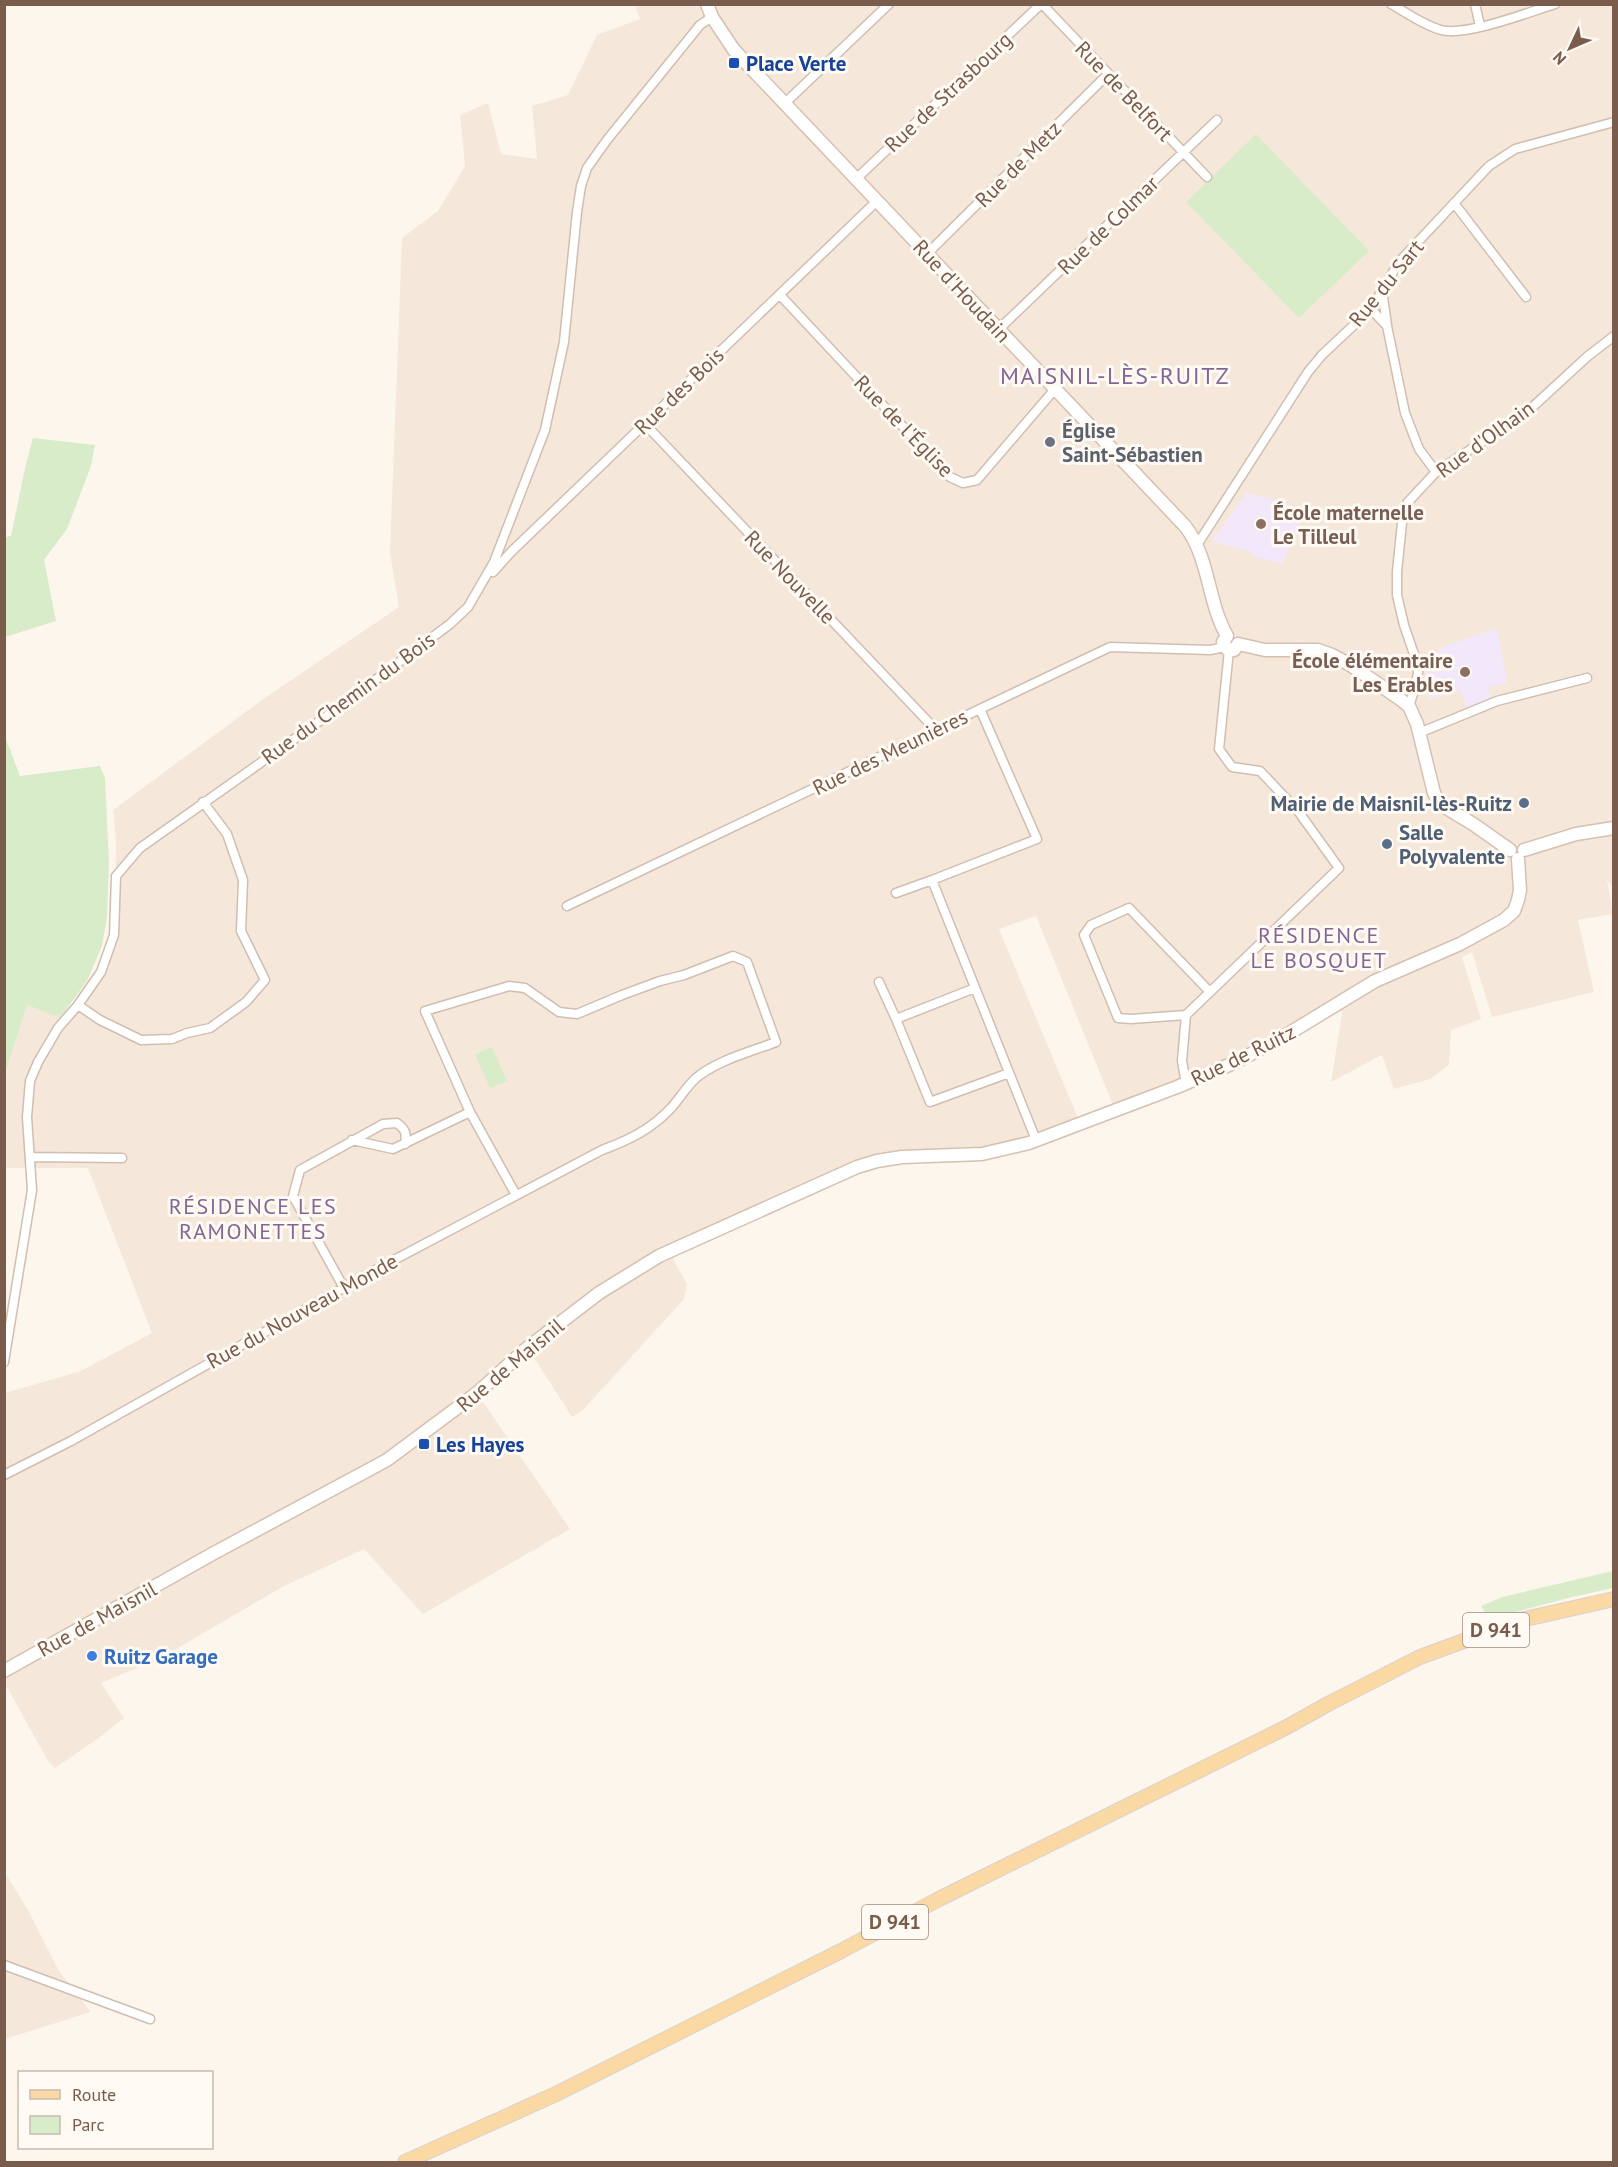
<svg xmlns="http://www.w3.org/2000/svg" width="1618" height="2167" font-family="'PT Sans',sans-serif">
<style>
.residential{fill:#f5e8da}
.education{fill:#f3e8fa}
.green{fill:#d8ecc9}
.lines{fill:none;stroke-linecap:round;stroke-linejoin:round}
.street-casing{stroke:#d1beb0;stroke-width:11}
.secondary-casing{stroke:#d6c0b0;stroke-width:15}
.primary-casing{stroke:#dad1cd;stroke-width:16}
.street{stroke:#fff;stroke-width:8}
.secondary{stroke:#fff;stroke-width:12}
.primary{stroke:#fbd9a5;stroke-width:14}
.transit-dot{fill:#1a4fb4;stroke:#fffaf3;stroke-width:2}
.worship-dot{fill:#6b7280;stroke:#fffaf3;stroke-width:2}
.education-dot{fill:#8d6e63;stroke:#fffaf3;stroke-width:2}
.service-dot{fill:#5c6f8a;stroke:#fffaf3;stroke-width:2}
.shop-dot{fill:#3f7fe0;stroke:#fffaf3;stroke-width:2}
.labels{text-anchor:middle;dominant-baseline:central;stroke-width:6;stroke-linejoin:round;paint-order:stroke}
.shield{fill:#fffaf3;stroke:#a28b7f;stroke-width:1.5}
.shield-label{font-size:20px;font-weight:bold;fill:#7a5c4d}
.transit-label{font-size:21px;font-weight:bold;fill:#164399;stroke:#fffaf3;text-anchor:start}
.street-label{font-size:21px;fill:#7a5c4d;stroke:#fffaf3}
.worship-label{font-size:21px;font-weight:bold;fill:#5b616d;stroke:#fffaf3;text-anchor:start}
.education-label{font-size:21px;font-weight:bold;fill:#785e54;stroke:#fffaf3;text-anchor:start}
.service-label{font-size:21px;font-weight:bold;fill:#4e5e75;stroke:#fffaf3;text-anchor:end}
.shop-label{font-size:21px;font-weight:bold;fill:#366cbe;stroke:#fffaf3;text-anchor:start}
.neighbourhood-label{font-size:22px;letter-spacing:1.5px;fill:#846695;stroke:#fffaf3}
.quarter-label{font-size:24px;letter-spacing:1.5px;fill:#846695;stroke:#fffaf3}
</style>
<rect width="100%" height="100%" fill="#fdf6ec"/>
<path class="residential" d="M 635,5 L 1613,5 L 1613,887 L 1607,880 L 1613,914 L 1578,920 L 1594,992 L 1492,1017 L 1472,952 L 1462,957 L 1481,1019 L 1451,1030 L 1449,1065 L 1430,1079 L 1394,1089 L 1382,1055 L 1331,1082 L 1342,1014 L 1341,1002 L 1283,1037 L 1115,1110 L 1036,916 L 999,929 L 1080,1123 L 1029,1143 L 888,1159 L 669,1252 L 687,1284 L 684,1299 L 582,1411 L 572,1417 L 533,1356 L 526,1350 L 477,1393 L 570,1529 L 423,1614 L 364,1549 L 282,1587 L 159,1659 L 101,1683 L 124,1718 L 100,1737 L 55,1768 L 48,1761 L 7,1687 L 5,1688 L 5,1393 L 81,1371 L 152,1333 L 88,1168 L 5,1168 L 5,1074 L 27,1005 L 65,1020 L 101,972 L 115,911 L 116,840 L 113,810 L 269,695 L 399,607 L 390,553 L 402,238 L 438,211 L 465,166 L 460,115 L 488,103 L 501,154 L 537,159 L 532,106 L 568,95 L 597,35 L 640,19 Z
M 4,1871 L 28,1910 L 59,1971 L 91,2012 L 5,2039 Z"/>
<path class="education" d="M 1246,493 L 1291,504 L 1289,512 L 1299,513 L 1295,534 L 1282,564 L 1253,557 L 1253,553 L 1212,541 Z
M 1497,628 L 1507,682 L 1488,688 L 1492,699 L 1468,711 L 1461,691 L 1429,699 L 1425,661 L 1443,647 Z"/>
<path class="green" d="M 1256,134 L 1369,251 L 1299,318 L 1186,202 Z
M 33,438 L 95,445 L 91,466 L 67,529 L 44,560 L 56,621 L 5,637 L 5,537 L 11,536 L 25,468 Z
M 5,736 L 20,776 L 100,766 L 105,778 L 109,863 L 107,917 L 102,946 L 87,981 L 60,1018 L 27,1005 L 5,1074 Z
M 492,1047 L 507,1081 L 490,1088 L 475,1054 Z
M 1613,1571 L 1613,1588 L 1572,1597 L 1489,1619 L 1481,1606 L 1502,1597 Z"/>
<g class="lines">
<defs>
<path id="street" d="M 1042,4 L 1207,177
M 1391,4 C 1407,13 1423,25 1441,30 C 1465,37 1529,12 1555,4
M 1475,4 L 1480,26
M 784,104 L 889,4
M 856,179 L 1041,4
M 1454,203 L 1526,297
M 927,254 L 1108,74
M 1382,290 L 1387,325
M 780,295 L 950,477 L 963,483 L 977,480 L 1055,389
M 1371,309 L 1387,326 L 1405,413 L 1419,449 L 1436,472
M 999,329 L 1217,120
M 645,424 L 935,729
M 1197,545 L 1308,372 L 1322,355 L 1371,309 L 1399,262 L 1489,166 L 1515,149 L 1614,122
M 493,572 L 512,551 L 877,201
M 1409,706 L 1416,685 L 1418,672 L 1415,657 L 1404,625 L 1397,595 L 1397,572 L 1403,513 L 1408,502 L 1436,472 L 1526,413 L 1588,356 L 1614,336
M 980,709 L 1037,839 L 932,880 L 1036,1140
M 1419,733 L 1497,701 L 1587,678
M 896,893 L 932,880
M 567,906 L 1110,647 L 1210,650 L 1225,647
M 879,982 L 896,1019
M 975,988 L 896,1019 L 930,1102 L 1009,1073
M 78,1005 L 100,1020 L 141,1040 L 172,1039 L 187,1033 L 210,1028 L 246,1002 L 265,980 L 241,931 L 243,880 L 227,834 L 203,802
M 1186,1015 L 1131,1019 L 1118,1018 L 1084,935 L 1091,925 L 1129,908 L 1210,992
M 1186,1083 L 1182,1061 L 1186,1015 L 1339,868 L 1298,811 L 1260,771 L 1232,767 L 1219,749 L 1229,650
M 352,1140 L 393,1149 L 470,1112
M 30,1157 L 122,1158
M 344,1288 L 293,1196 L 300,1170 L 383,1124 L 397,1123 C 405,1129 407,1133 405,1144
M 4,1362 L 32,1190 L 27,1117 L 30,1081 L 38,1062 L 58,1028 L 78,1005 L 101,972 L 114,935 L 116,876 L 140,848 L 338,708 L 450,624 L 468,607 L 494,562 L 545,430 L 564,342 L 577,212 L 581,186 L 587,168 L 607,140 L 700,25 L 712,17
M 4,1475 L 71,1441 L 375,1270 L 602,1150 C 629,1140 652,1129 672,1107 C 680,1098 687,1086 696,1078 C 718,1060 750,1052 776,1042 L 747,962 L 733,956 L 684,975 L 660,981 L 622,995 L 577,1014 L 559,1012 L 525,988 L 509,986 L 425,1011 L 470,1112 L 516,1195
M 4,1965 L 150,2019"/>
<path id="secondary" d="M 707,4 L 712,17 L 734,50 L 1185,526 C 1210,558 1207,601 1227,636
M 1227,636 L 1223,642 L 1227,649 L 1234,650 L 1238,644
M 1238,644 L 1265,650 L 1318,650 L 1332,655 L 1349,664 L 1400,699 L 1409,706 L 1417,724 L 1434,793 L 1440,804 L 1473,824 L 1510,850
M 1524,850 L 1576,834 L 1614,828
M 4,1671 L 214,1553 L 387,1460 L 477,1393 L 526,1349 L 599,1293 L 659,1256 L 857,1167 L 877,1161 L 902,1157 L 982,1154 L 1029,1143 L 1177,1087 L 1236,1062 L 1283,1037 L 1375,981 L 1460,944 L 1504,920 L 1514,911 L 1518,900 L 1520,890 L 1518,859"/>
<path id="primary" d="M 405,2162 L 556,2094 L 841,1951 L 941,1898 L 1285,1728 L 1328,1704 L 1420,1657 L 1521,1620 L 1614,1599"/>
</defs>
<use href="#street" class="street-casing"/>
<use href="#secondary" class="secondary-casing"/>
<use href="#primary" class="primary-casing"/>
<use href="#street" class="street"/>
<use href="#secondary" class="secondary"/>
<use href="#primary" class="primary"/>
</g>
<g class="transit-dot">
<rect x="728" y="57" width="12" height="12" rx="3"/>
<rect x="418" y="1438" width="12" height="12" rx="3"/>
</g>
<circle class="worship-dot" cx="1050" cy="442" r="6"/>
<g class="education-dot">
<circle cx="1261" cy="524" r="6"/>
<circle cx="1465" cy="672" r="6"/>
</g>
<g class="service-dot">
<circle cx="1524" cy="803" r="6"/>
<circle cx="1387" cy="844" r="6"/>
</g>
<circle class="shop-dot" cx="92" cy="1656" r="6"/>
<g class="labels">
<g class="shield">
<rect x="1463" y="1613" width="66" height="34" rx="4.5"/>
<rect x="862" y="1905" width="66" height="34" rx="4.5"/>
</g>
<g class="shield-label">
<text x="1496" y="1630">D 941</text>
<text x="895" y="1922">D 941</text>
</g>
<g class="transit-label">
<text x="746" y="63">Place Verte</text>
<text x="436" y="1444">Les Hayes</text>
</g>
<g class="street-label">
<text transform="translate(1124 91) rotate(46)">Rue de Belfort</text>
<text transform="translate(948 92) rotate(-43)">Rue de Strasbourg</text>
<text transform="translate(1018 164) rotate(-45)">Rue de Metz</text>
<text transform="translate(1108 225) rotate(-44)">Rue de Colmar</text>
<text transform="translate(1386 283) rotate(-51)">Rue du Sart</text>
<text transform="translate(962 291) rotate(47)">Rue d'Houdain</text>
<text transform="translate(679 391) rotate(-44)">Rue des Bois</text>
<text transform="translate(904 426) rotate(46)">Rue de l'Église</text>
<text transform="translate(1485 439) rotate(-36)">Rue d'Olhain</text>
<text transform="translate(790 577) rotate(46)">Rue Nouvelle</text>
<text transform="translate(348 698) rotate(-36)">Rue du Chemin du Bois</text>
<text transform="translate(890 752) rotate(-26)">Rue des Meunières</text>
<text transform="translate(1243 1055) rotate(-26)">Rue de Ruitz</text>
<text transform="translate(302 1311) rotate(-29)">Rue du Nouveau Monde</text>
<text transform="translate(510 1365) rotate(-40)">Rue de Maisnil</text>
<text transform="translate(97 1619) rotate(-29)">Rue de Maisnil</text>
</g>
<g class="worship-label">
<text x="1062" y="430">Église<tspan x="1062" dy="24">Saint-Sébastien</tspan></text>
</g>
<g class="education-label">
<text x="1273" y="512">École maternelle<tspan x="1273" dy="24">Le Tilleul</tspan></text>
<text x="1453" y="660" text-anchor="end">École élémentaire<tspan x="1453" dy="24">Les Erables</tspan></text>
</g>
<g class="service-label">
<text x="1512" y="803">Mairie de Maisnil-lès-Ruitz</text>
<text x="1399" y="832" text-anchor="start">Salle<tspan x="1399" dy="24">Polyvalente</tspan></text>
</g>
<g class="shop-label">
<text x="104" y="1656">Ruitz Garage</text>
</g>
<g class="neighbourhood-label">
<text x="1319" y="935">RÉSIDENCE<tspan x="1319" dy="25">LE BOSQUET</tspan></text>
<text x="253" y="1206">RÉSIDENCE LES<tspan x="253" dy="25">RAMONETTES</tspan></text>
</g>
<g class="quarter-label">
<text x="1115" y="375">MAISNIL-LÈS-RUITZ</text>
</g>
</g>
<rect width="1618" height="2167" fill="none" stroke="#7a5c4d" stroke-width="12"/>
<rect x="18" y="2071" width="195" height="78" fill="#fffaf3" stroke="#cabbb1" stroke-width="1.5"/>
<rect x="30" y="2090" width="30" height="9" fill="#fbd9a5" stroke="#cabbb1" stroke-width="1.5"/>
<text x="72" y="2101" font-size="18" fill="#7a5c4d">Route</text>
<rect x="30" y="2116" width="30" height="18" fill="#d8ecc9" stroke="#cabbb1" stroke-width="1.5"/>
<text x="72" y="2131" font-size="18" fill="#7a5c4d">Parc</text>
<g transform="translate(1570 48) rotate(226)" stroke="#fffaf3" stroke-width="4.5" paint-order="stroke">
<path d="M0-4.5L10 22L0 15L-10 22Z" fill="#7a5c4d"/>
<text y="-9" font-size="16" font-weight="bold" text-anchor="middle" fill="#7a5c4d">N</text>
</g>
</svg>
